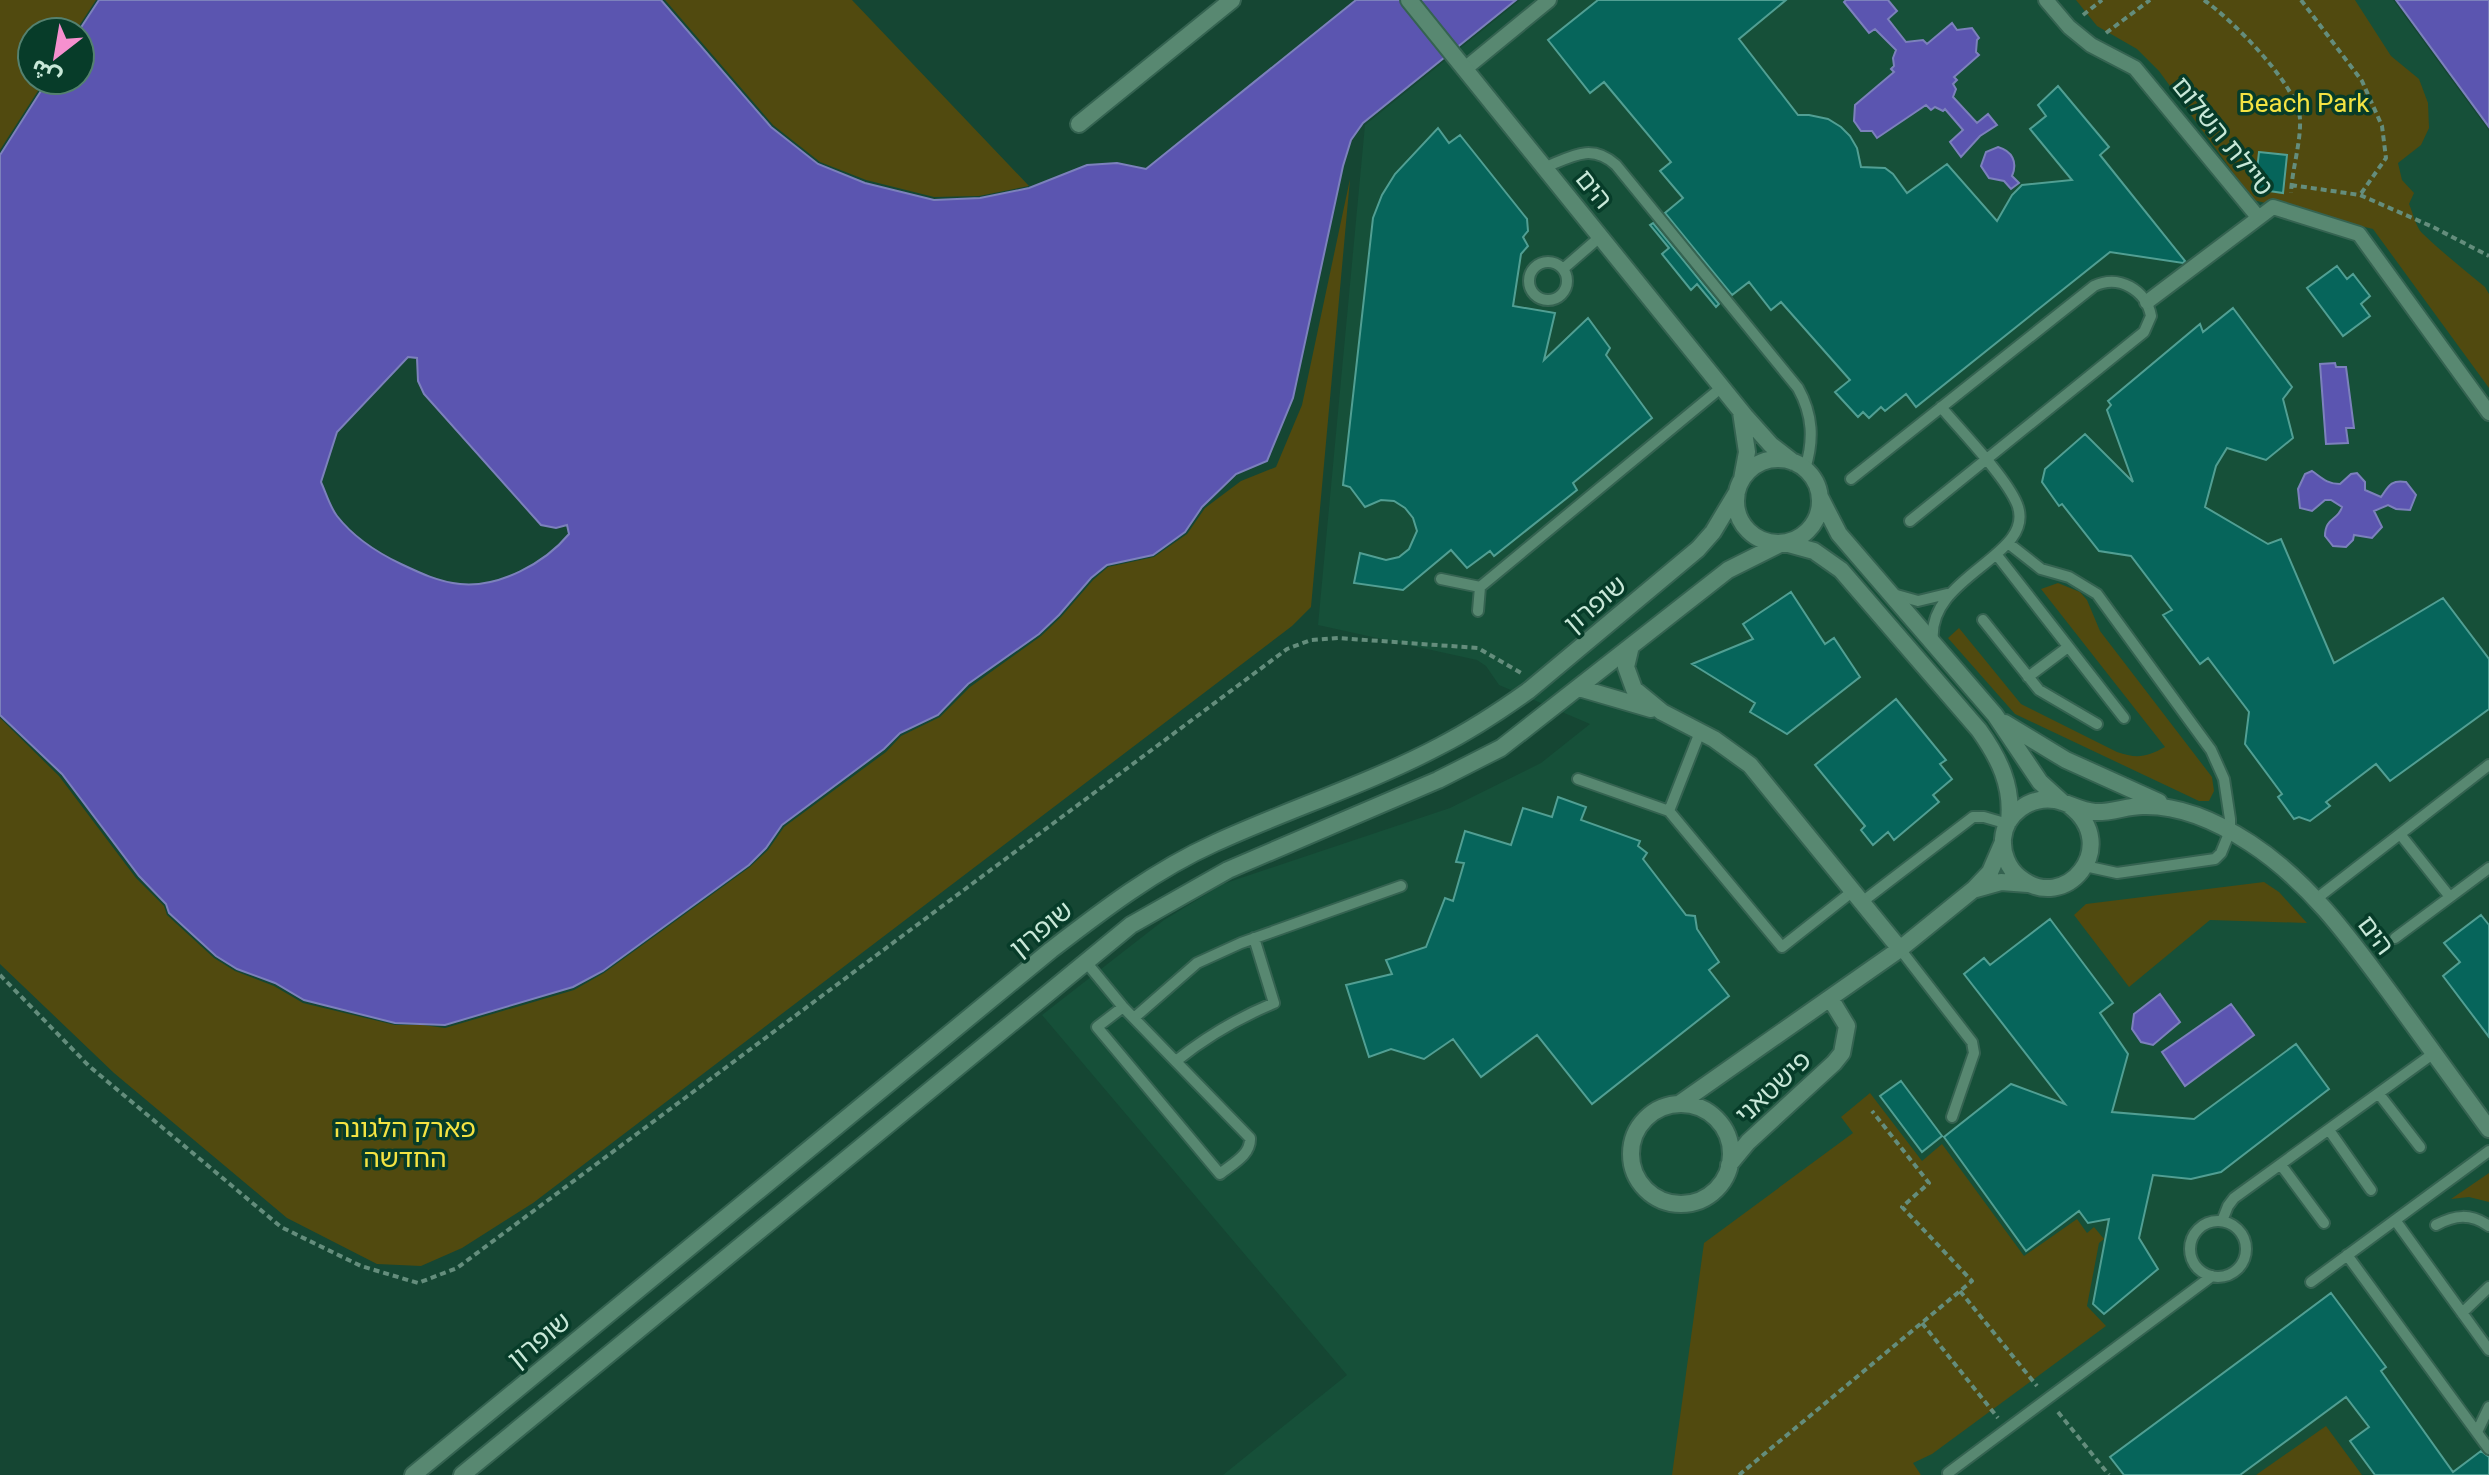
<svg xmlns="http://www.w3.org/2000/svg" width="2489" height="1475" font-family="Roboto,'Noto Sans Arabic','Noto Sans Hebrew',sans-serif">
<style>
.built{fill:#165039}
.green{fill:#514a0f}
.water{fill:#5b55b0;stroke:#7c81bc;stroke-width:2;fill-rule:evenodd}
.building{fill:#06655b;stroke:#519f93;stroke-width:2}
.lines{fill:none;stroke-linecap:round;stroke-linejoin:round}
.service-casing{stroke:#356351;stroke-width:14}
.pedestrian-casing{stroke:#356351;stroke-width:18}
.minor-casing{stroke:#356351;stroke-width:20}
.path{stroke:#648d7c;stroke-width:4;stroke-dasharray:6 4;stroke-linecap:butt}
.service{stroke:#588871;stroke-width:10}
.pedestrian{stroke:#588871;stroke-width:14}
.minor{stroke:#588871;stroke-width:16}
.labels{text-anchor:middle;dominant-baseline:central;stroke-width:7;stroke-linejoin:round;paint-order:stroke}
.park-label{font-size:26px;fill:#f4e342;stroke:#073c29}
.street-label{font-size:26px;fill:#c8e8d8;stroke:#073c29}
</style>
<rect width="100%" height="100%" fill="#154633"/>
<path class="built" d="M 1520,0 L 2393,0 L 2489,131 L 2489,1475 L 1223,1475 L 1347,1375 L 1042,1015 L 1164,920 L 1223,884 L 1450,808 L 1541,763 L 1590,724 L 1499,685 L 1486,666 L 1477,660 L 1318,625 L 1365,125 Z"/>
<path class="green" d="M 0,0 L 96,0 L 75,32 L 32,32 L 32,80 L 45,80 L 0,150 Z
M 665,0 L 852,0 L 1029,186 L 979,196 L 934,197 L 866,180 L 820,162 L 773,125 Z
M 2076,0 L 2355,0 L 2391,56 L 2419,79 L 2428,103 L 2429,128 L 2421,145 L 2398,163 L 2402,180 L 2414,193 L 2409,204 C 2413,213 2416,227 2422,233 C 2442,252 2464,270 2485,287 L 2489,294 L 2489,388 L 2373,229 L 2253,200 L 2159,71 L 2137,49 L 2097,26 Z
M 1350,179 L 1311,607 L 1292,626 L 533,1203 L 462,1248 L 421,1266 L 377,1264 L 287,1218 L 114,1073 L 0,964 L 0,718 L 59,776 L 136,878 L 164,906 L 167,915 L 214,958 L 235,971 L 274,986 L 303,1003 L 395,1025 L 423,1025 L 445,1028 L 574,990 L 604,973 L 750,867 L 768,850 L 784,827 L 886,752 L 901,736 L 940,717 L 970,687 L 1041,636 L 1061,617 L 1093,580 L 1108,567 L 1154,557 L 1187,534 L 1205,508 L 1241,481 L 1276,467 L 1302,405 Z
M 2058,583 L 2080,592 L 2087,600 L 2100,631 L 2212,777 L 2214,791 L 2209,801 L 2199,801 L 2015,714 L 1948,638 L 1959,628 L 2021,704 L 2117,752 C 2137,759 2147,757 2165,747 L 2041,589 Z
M 2264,882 L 2279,892 L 2307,923 L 2210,920 L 2129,987 L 2074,915 L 2086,904 Z
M 1870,1093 L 1922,1161 L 1942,1144 L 2024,1256 L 2077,1219 L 2087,1233 L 2094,1227 L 2104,1239 L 2099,1243 L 2087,1306 L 2106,1326 L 1932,1454 L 1913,1463 L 1921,1475 L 1672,1475 L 1704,1243 L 1853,1133 L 1841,1117 Z
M 2489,1173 L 2489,1202 L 2469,1197 L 2451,1199 Z
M 2326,1426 L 2362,1475 L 2256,1475 Z"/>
<path class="water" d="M 99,0 L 661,0 L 771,127 L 818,164 L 865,183 L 934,200 L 980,198 L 1029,188 L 1087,165 L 1117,163 L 1146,169 L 1356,0 L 1516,0 L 1363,123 L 1351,140 L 1343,166 L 1293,398 L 1267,461 L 1236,474 L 1202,507 L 1185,532 L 1153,555 L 1107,565 L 1091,578 L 1059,615 L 1039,634 L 968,684 L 938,715 L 900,733 L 884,749 L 782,825 L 766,848 L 749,865 L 603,971 L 573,987 L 445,1025 L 395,1023 L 304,1000 L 275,983 L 237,969 L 216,956 L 169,913 L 166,904 L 139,876 L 62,774 L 0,715 L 0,155 L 48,80 L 80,80 L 78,32 ZM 408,357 L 417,358 L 418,381 L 424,394 L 541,525 L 556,528 L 567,525 L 569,534 C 545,563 499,588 460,584 C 439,582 420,573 401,564 C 376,552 354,538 337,516 C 330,507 326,493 321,482 L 337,432 Z
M 1846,0 L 1888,0 L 1897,11 L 1888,19 L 1906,42 L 1923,40 L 1927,44 L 1952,23 L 1957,30 L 1972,28 L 1979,38 L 1977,40 L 1976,52 L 1979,55 L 1954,77 L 1957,80 L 1953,84 L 1956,89 L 1953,97 L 1977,123 L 1988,114 L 1997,125 L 1980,136 L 1961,157 L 1950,142 L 1963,130 L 1945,109 L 1943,111 L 1935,107 L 1931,110 L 1926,105 L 1877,138 L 1872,131 L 1861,131 L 1854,121 L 1855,105 L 1894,72 L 1891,69 L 1894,66 L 1893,58 L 1896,50 L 1875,29 L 1869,33 L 1844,2 Z
M 2396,0 L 2489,0 L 2489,127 Z
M 1998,147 C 2012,151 2018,162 2012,176 L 2019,183 L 2011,189 L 2004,181 L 1989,178 L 1981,166 L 1986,152 Z
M 2335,363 L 2336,367 L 2346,367 L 2354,428 L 2346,428 L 2348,443 L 2326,444 L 2320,364 Z
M 2312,471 C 2322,478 2327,484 2340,484 L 2351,474 L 2357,473 L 2365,482 L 2365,490 L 2381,497 C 2388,487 2391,479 2406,482 L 2416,495 L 2410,510 L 2396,509 L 2388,505 L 2374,511 L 2382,527 L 2372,538 L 2354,535 L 2353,540 L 2346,547 L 2333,546 L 2325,536 C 2325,517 2338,521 2342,507 L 2331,500 L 2325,500 L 2312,511 L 2300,508 L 2298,489 L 2305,474 Z
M 2160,994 L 2180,1022 L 2153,1045 L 2141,1042 L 2132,1029 L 2134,1014 Z
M 2231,1004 L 2254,1035 L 2185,1086 L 2162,1052 Z"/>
<path class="building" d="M 1598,0 L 1786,0 L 1739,39 L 1798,115 L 1809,115 L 1828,119 L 1841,127 L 1850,136 L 1857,148 L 1861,167 L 1885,168 L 1893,174 L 1907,193 L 1947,164 L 1997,221 L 2012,195 L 2022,185 L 2072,180 L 2030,129 L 2046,116 L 2038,105 L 2058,86 L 2109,147 L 2100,155 L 2185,261 L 2183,263 L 2110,252 L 1916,407 L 1906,394 L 1885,411 L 1881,407 L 1869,418 L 1863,412 L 1858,417 L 1835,392 L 1850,380 L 1781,302 L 1771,310 L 1749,282 L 1732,295 L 1665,213 L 1683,198 L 1660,171 L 1671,162 L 1604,82 L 1590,93 L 1548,40 Z
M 1438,128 L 1449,143 L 1460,135 L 1527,219 L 1528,231 L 1523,237 L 1528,246 L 1521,254 L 1513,306 L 1555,313 L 1544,360 L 1588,318 L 1610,348 L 1606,355 L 1652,418 L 1573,483 L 1577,490 L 1494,556 L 1490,551 L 1467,568 L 1451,550 L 1403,590 L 1354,583 L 1360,553 L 1386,560 L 1399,557 L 1409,549 L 1417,531 L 1413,518 L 1405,508 L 1394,501 L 1381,500 L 1365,507 L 1350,487 L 1343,485 L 1373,218 L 1382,195 L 1395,174 Z
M 2259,152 L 2287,155 L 2283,193 L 2255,189 Z
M 1653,223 L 1719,304 L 1716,307 L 1697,284 L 1691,290 L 1662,254 L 1669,248 L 1650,225 Z
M 2337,266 L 2347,279 L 2353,274 L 2370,296 L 2361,304 L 2370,316 L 2343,336 L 2307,288 Z
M 2233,308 L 2292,387 L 2283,399 L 2293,438 L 2266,460 L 2227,448 L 2216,466 L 2205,507 L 2268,544 L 2281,539 L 2334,663 L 2443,598 L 2489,659 L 2489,709 L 2390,781 L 2376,764 L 2326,802 L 2330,806 L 2310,821 L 2299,817 L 2294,819 L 2278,797 L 2282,794 L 2245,744 L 2249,712 L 2208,658 L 2200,664 L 2163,615 L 2172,610 L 2131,556 L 2099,551 L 2062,504 L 2059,506 L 2042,482 L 2045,469 L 2085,434 L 2133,482 L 2107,410 L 2111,405 L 2108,401 L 2200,324 L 2203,332 Z
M 1791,592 L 1825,644 L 1834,638 L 1860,677 L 1787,734 L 1750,712 L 1755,703 L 1692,664 L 1753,639 L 1743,624 Z
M 1896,699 L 1946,760 L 1940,764 L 1952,779 L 1933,795 L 1939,802 L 1894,840 L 1888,832 L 1873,845 L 1861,830 L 1865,826 L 1815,765 Z
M 1558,797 L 1586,807 L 1581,820 L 1640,841 L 1638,846 L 1647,853 L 1643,859 L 1686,915 L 1695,916 L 1697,929 L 1719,962 L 1709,970 L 1729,996 L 1592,1104 L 1537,1035 L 1481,1077 L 1453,1039 L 1424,1059 L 1391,1049 L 1369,1057 L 1346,985 L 1392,974 L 1386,960 L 1426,947 L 1445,898 L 1453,901 L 1464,863 L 1456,862 L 1465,831 L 1511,845 L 1523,808 L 1552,817 Z
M 2481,915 L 2489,925 L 2489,1037 L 2443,976 L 2460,962 L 2444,943 Z
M 2050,919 L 2113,1003 L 2100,1013 L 2128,1054 L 2112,1112 L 2194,1119 L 2296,1044 L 2329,1089 L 2221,1172 L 2191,1179 L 2153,1175 L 2139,1238 L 2158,1269 L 2104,1314 L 2093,1304 L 2109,1219 L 2088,1223 L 2079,1211 L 2026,1251 L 1944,1137 L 2011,1084 L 2065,1104 L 1964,974 L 1984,958 L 1990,965 Z
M 1901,1081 L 1942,1136 L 1922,1152 L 1880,1096 Z
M 2331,1293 L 2386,1367 L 2381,1371 L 2453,1472 L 2481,1451 L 2489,1457 L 2489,1475 L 2375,1475 L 2350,1441 L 2369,1427 L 2346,1397 L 2240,1475 L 2124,1475 L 2110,1457 Z"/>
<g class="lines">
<defs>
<path id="service" d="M 1546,167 C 1572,156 1592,143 1616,165 L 1798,388 C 1813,415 1814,440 1805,469
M1529 281a19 19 0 1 1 38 0a19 19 0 1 1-38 0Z
M 1563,269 L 1601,236
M 1851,479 L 2094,286 C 2119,274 2146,290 2151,316 L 2144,332 L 1910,521
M 2008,543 L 2041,569 L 2069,577 L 2097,594 L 2211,750 L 2224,779 L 2230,819 L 2230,831 L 2221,853 L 2215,859 L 2117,873 L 2085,866
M 1996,554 L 2124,718
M 1441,579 L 1480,587
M 1893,594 L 1918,601 L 1947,594
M 1478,611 L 1480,587 L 1722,387
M 1983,620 L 2039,690 L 2097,724
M 1933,641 C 1926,575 2038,556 2017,504 C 2006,477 1961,431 1941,407
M 2028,677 L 2068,647
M 1578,779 L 1669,811 L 1782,947 L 1853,891
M 1669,811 L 1700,732
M 2450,897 L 2400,834 L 2489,765
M 2316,899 L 2400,834
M 1862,902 L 1973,817 L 1984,817 L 2008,824
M 2395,938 L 2489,868
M 1900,949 L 1972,1042 L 1974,1053 L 1952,1117
M 1086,962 L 1123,1007 L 1250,1138 C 1251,1155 1232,1164 1220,1174 L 1097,1027 L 1123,1007
M 1134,1018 L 1197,963 L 1241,943 L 1401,886
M 1176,1061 C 1207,1036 1238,1018 1274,1003 L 1254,938
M 2379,1094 L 2420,1147
M 2329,1130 L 2371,1190
M 2281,1165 L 2324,1223
M 2395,1220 L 2489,1350
M2190 1249a28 28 0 1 1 56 0a28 28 0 1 1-56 0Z
M 2222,1221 L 2228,1206 L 2234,1198 L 2434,1053
M 2436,1225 C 2455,1215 2470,1213 2489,1226
M 2347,1255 L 2489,1449
M 2311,1282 L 2489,1151
M 2462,1313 L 2489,1287
M 2477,1432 L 2489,1407
M 1948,1473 L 2212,1276"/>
<path id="pedestrian" d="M 2046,0 L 2069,27 L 2091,45 L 2135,68 L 2258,217
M 1466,68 L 1549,0
M 2147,302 L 2273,207 L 2359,234 L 2489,413"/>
<path id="minor" d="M 1409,0 L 1745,416 L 1771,445 L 1793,462
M 1079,124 L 1232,0
M 1741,412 L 1747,452 L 1742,479
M1736 501a42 42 0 1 1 84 0a42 42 0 1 1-84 0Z
M 1820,497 L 1839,534 L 1995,715 L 2040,782 L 2062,802
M 1785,543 L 1814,551 L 1841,570 L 1979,730 C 1999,758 2013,786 2009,821
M 1631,646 L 1626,667 L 1634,689 L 1662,712 L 1714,739 L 1750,765 L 1900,949
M 1579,688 L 1651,709
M 2005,723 L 2066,760 L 2159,802
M 2070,806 C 2122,846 2065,915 2019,877 C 2008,868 2002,853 2003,839 C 2005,814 2030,796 2055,800 C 2069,803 2080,811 2095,812 C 2111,813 2127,806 2143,806 C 2181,805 2218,822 2250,843 C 2310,882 2351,940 2393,997 C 2425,1041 2457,1085 2489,1129
M 1976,889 L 2001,882 L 2028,884
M 1830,998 L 1900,949 L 1974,889 L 1990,872 L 2003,842
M 1679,1104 L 1830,998 L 1847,1026 L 1842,1053 L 1834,1063 L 1748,1142 L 1729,1165
M1631 1154a50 50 0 1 1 100 0a50 50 0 1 1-100 0Z
M 413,1475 L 1051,950 C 1103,910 1155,870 1215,843 C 1289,809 1368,784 1440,746 C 1471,730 1500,711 1528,691 L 1698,549 L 1713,532 L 1737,492
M 462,1475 L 1131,925 L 1228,870 L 1438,780 L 1501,748 L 1728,570 L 1782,543"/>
</defs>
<use href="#service" class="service-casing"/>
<use href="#pedestrian" class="pedestrian-casing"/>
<use href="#minor" class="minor-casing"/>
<path class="path" d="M 2204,0 C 2231,19 2298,85 2300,119 C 2301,143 2292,169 2291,193
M 2301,0 L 2362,81 L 2382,126 L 2386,158 L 2360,195
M 2083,15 L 2102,0
M 2106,33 L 2150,0
M 2291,185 L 2360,195 L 2433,227 L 2489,256
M 0,975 L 89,1066 L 281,1227 L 361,1266 L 418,1283 L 457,1268 L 1287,649 L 1311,640 L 1338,638 L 1478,648 L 1521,673
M 1960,1291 L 2037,1386
M 1922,1323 L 1998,1418
M 2058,1412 L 2109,1475
M 1739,1475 L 1972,1281 L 1902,1207 L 1929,1183 L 1872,1111"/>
<use href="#service" class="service"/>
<use href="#pedestrian" class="pedestrian"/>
<use href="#minor" class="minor"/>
</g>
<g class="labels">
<g class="park-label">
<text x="2304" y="103">Beach Park</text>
<text x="405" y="1128">פארק הלגונה<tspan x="405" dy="30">החדשה</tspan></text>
</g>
<g class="street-label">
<text transform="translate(2223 136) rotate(51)">טיילת השלום</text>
<text transform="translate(1594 189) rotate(51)">הים</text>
<text transform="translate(1595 604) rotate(-40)">שופרון</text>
<text transform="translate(1041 929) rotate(-39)">שופרון</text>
<text transform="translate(2376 935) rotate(53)">הים</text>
<text transform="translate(1773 1087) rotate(-43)">פישטאני</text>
<text transform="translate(539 1340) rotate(-39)">שופרון</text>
</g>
</g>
<g transform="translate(56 56) rotate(211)"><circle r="38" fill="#073c29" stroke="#54816f" stroke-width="2"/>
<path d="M0-6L14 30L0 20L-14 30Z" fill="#f690cf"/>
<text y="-12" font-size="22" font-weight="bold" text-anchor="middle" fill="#c8e8d8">ش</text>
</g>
</svg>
